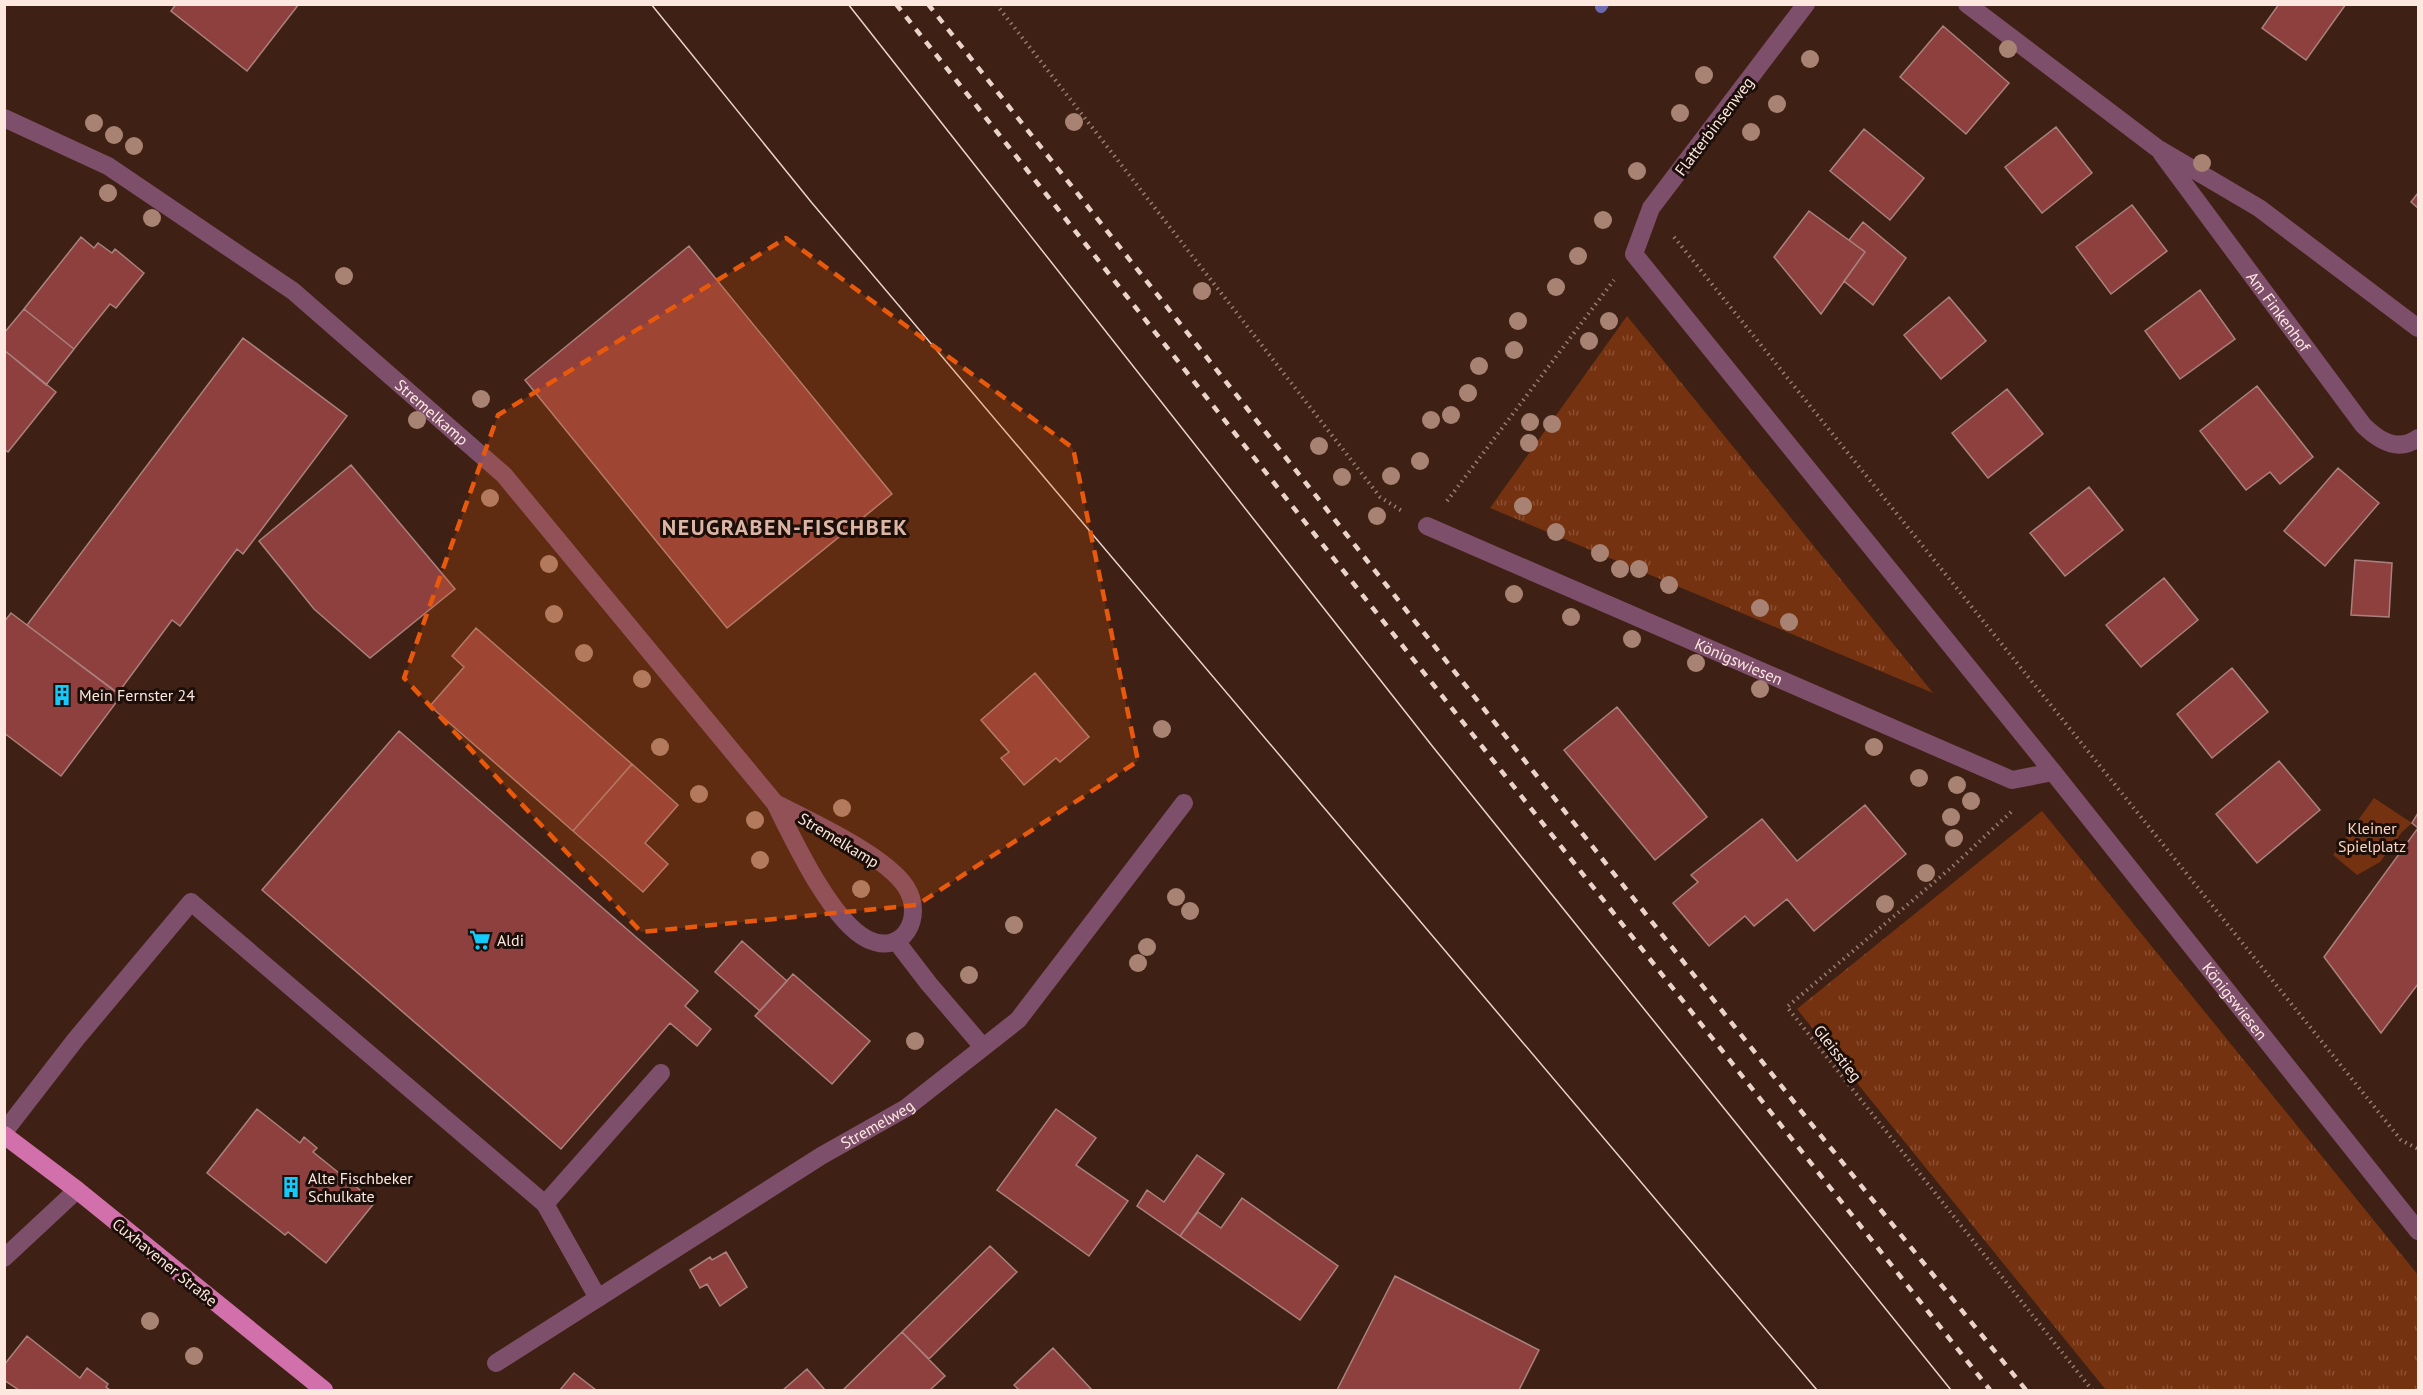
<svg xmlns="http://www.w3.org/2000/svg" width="2423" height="1395" font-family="'PT Sans',sans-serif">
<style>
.grass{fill:url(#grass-tufts)}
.park{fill:#753210}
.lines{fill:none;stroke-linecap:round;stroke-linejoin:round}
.stream{stroke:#6c69af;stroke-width:12}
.building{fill:#8e403e;stroke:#aa817e;stroke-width:1.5}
.path{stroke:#977e73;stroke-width:4;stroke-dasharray:1.5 4.5;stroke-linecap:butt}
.minor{stroke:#7e4f6b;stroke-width:18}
.major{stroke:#d270ac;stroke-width:18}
.tram{stroke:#e9d3ca;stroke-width:1.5}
.rail{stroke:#e9d3ca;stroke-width:4.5;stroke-dasharray:8 8;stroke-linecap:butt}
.tree{fill:#a88373}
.marked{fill:#e8590c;fill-opacity:0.2;stroke:#e8590c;stroke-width:4.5;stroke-dasharray:12 8;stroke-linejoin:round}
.labels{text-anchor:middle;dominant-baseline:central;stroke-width:6;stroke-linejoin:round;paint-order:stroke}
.street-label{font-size:16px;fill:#fde8e0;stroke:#1c0e09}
.poi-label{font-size:16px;fill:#fde8e0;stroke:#1c0e09;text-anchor:start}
.park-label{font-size:16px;fill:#fed3c1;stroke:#1c0e09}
.district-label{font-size:22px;font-weight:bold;letter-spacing:1.5px;fill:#dcb5a5;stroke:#1c0e09}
</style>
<defs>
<pattern id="grass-tufts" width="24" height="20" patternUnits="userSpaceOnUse" patternTransform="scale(1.5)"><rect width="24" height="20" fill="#753210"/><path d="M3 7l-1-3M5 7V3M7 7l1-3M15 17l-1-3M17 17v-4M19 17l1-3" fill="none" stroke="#8a5032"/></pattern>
</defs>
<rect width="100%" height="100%" fill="#3e2114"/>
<path class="grass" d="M 1627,316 L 1933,693 L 1490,508 Z
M 2042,811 L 2418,1275 L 2418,1390 L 2106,1390 L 1797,1009 Z"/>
<path class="park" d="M 2374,798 L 2412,823 L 2402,832 L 2380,862 L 2357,875 L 2333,855 Z"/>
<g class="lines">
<path class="stream" d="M 1601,7 L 1603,4"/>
</g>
<path class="building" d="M 176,4 L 299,4 L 247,71 L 171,11 Z
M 2279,4 L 2346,4 L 2306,60 L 2262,28 Z
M 1943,26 L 2009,83 L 1966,134 L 1900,77 Z
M 2056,127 L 2092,173 L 2042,213 L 2005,167 Z
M 1864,129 L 1924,178 L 1890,220 L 1830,171 Z
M 2418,193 L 2418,208 L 2411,202 Z
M 2132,205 L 2167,251 L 2111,294 L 2076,247 Z
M 1809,211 L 1865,252 L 1821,314 L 1774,257 Z
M 1863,222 L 1906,258 L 1873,305 L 1844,281 L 1865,252 L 1849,240 Z
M 81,237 L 94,248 L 98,243 L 112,253 L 115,249 L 144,273 L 116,308 L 110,304 L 74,349 L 24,309 Z
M 689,246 L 892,494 L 727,628 L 525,380 Z
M 2200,290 L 2235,339 L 2180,379 L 2145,331 Z
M 1949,297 L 1986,341 L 1941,379 L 1904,335 Z
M 24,309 L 74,349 L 46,385 L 4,350 L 4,333 Z
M 243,338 L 347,416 L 243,554 L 237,549 L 180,626 L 172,620 L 118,693 L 27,625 Z
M 4,350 L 56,392 L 8,452 L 4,449 Z
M 2257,386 L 2313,457 L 2280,484 L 2270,472 L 2246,490 L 2200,431 Z
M 2007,389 L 2043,434 L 1988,478 L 1952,433 Z
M 351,465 L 455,589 L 370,658 L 314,609 L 259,541 Z
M 2338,468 L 2379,503 L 2325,566 L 2284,531 Z
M 2089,487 L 2123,530 L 2065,576 L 2030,533 Z
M 2355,560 L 2392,563 L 2389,617 L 2351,615 Z
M 2164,578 L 2198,620 L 2141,667 L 2106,625 Z
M 11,613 L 121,696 L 61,776 L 4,733 L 4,622 Z
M 476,628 L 632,764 L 573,831 L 430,706 L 464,667 L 452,656 Z
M 2232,668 L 2268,712 L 2212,758 L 2177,714 Z
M 1035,673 L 1089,737 L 1060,762 L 1056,758 L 1024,785 L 1001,758 L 1009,752 L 981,720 Z
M 1617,707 L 1707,817 L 1655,860 L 1564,750 Z
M 399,731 L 698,991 L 685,1006 L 711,1029 L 697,1046 L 670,1023 L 561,1149 L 262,890 Z
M 2279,761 L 2320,810 L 2257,863 L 2216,814 Z
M 632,764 L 678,805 L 645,843 L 668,864 L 643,892 L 573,831 Z
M 1865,805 L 1906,854 L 1814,931 L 1787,899 L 1754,926 L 1745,916 L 1709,946 L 1673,903 L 1698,882 L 1691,875 L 1762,819 L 1797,861 Z
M 2418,813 L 2418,828 L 2412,823 Z
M 2418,828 L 2418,984 L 2381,1033 L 2324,957 Z
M 742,941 L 787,981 L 760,1011 L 715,972 Z
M 793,974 L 870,1041 L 832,1084 L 755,1016 Z
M 257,1109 L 300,1143 L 304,1137 L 317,1148 L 313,1152 L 375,1202 L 326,1263 L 288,1232 L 285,1235 L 207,1173 Z
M 1056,1109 L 1096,1138 L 1076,1165 L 1128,1201 L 1089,1256 L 997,1190 Z
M 1197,1155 L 1224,1174 L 1180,1236 L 1137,1206 L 1147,1190 L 1164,1202 Z
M 1242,1198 L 1338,1266 L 1300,1320 L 1180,1236 L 1198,1212 L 1221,1228 Z
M 990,1246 L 1017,1272 L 929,1359 L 902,1332 Z
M 726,1252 L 747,1287 L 720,1306 L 707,1284 L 700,1288 L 690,1270 L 710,1257 L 712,1260 Z
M 1395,1276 L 1539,1350 L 1519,1390 L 1337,1390 Z
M 902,1332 L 945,1376 L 930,1390 L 843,1390 Z
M 27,1336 L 80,1378 L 87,1368 L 108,1384 L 106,1387 L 110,1390 L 19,1390 L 4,1380 L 4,1365 Z
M 1053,1348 L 1092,1390 L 1019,1390 L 1014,1385 Z
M 807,1369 L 825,1390 L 783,1390 Z
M 574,1373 L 596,1390 L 560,1390 Z"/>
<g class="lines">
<path class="path" d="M 996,4 L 1380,497 L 1402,511
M 1674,237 L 2401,1140 L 2418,1149
M 1447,501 L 1614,280
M 2011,812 L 1952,867 L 1787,1007 L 2092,1390"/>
<g class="minor">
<path id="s1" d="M 1806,4 L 1651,208 L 1634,254 L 2053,772 L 2418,1231"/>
<path d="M 1967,4 L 2157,148 L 2259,208 L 2418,328"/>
<path id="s2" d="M 4,118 L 108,166 L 293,291 L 504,475 L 775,803 C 793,839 831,921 867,939 C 903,957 925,917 906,887 C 885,855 810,821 775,803"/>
<path id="s3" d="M 2162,154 L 2363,425 C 2378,440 2397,453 2418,438"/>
<path id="s4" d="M 1427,526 L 2012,780 L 2053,772"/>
<path d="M 896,941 L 929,984 L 983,1047"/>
<path d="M 4,1132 L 76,1039 L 191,902 L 545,1204"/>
<path d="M 4,1258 L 77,1190"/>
<path d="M 598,1298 L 545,1204 L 661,1073"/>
<path id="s5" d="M 496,1363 L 821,1156 L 906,1108 L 1018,1020 L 1184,803"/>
</g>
<path class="major" d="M 4,1135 L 77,1190 L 324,1390"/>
<path class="tram" d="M 651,4 L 812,203 L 1817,1390
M 848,4 L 1433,747 L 1951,1390"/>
<path class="rail" d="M 896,4 L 1990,1390
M 928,4 L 1809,1121 L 2026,1390"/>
</g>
<g class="tree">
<circle cx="2008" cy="49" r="9"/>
<circle cx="1810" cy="59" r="9"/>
<circle cx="1704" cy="75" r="9"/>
<circle cx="1777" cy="104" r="9"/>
<circle cx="1680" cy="113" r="9"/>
<circle cx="1074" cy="122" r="9"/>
<circle cx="94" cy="123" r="9"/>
<circle cx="1751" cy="132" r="9"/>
<circle cx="114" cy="135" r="9"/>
<circle cx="134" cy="146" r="9"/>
<circle cx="2202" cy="163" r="9"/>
<circle cx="1637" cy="171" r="9"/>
<circle cx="108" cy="193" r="9"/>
<circle cx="152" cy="218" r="9"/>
<circle cx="1603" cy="220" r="9"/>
<circle cx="1578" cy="256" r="9"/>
<circle cx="344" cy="276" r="9"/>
<circle cx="1556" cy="287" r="9"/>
<circle cx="1202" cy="291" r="9"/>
<circle cx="1518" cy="321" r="9"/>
<circle cx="1609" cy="321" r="9"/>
<circle cx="1589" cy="341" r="9"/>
<circle cx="1514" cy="350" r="9"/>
<circle cx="1479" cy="366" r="9"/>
<circle cx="1468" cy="393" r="9"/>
<circle cx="481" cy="399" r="9"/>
<circle cx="1451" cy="415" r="9"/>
<circle cx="417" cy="420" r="9"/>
<circle cx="1431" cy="420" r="9"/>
<circle cx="1530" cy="422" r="9"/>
<circle cx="1552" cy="424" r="9"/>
<circle cx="1529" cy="443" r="9"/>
<circle cx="1319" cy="446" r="9"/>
<circle cx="1420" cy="461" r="9"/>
<circle cx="1391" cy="476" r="9"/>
<circle cx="1342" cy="477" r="9"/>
<circle cx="490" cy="498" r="9"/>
<circle cx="1523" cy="506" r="9"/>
<circle cx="1377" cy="516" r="9"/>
<circle cx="1556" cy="532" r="9"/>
<circle cx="1600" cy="553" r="9"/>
<circle cx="549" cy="564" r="9"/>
<circle cx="1620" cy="569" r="9"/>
<circle cx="1639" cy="569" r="9"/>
<circle cx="1669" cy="585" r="9"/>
<circle cx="1514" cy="594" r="9"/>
<circle cx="1760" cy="608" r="9"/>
<circle cx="554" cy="614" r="9"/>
<circle cx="1571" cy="617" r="9"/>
<circle cx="1789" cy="622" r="9"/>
<circle cx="1632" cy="639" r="9"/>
<circle cx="584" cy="653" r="9"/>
<circle cx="1696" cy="663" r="9"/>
<circle cx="642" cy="679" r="9"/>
<circle cx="1760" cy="689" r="9"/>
<circle cx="1162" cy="729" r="9"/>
<circle cx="660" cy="747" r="9"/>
<circle cx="1874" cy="747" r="9"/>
<circle cx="1919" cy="778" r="9"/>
<circle cx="1957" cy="785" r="9"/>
<circle cx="699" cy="794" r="9"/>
<circle cx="1971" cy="801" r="9"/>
<circle cx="842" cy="808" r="9"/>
<circle cx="1951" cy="817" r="9"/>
<circle cx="755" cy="820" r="9"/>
<circle cx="1954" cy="838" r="9"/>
<circle cx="760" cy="860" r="9"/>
<circle cx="1926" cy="873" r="9"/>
<circle cx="861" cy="889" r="9"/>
<circle cx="1176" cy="897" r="9"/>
<circle cx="1885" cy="904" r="9"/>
<circle cx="1190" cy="911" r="9"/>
<circle cx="1014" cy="925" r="9"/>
<circle cx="1147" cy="947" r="9"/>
<circle cx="1138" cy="963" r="9"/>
<circle cx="969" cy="975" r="9"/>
<circle cx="915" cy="1041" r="9"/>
<circle cx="150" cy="1321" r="9"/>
<circle cx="194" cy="1356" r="9"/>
</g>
<path class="marked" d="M 786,238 L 1073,448 L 1138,761 L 917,905 L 641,932 L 404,678 L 498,415 Z"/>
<defs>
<symbol id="building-bare" viewBox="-9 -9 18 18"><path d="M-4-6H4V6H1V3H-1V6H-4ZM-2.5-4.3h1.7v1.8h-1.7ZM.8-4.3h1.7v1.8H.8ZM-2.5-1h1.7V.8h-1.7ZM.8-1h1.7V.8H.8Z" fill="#14cafb" stroke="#1c0e09" stroke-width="2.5" paint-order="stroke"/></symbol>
<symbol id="supermarket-bare" viewBox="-9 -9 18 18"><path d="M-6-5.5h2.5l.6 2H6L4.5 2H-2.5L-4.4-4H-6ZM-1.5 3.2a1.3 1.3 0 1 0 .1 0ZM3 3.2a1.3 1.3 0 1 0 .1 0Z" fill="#14cafb" stroke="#1c0e09" stroke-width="2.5" paint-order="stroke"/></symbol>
</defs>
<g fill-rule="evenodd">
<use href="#building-bare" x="47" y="680" width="30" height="30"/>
<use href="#supermarket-bare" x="465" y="925" width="30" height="30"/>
<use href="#building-bare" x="276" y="1172" width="30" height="30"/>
</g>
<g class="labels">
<g class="street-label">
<text transform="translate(1714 126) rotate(-53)">Flatterbinsenweg</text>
<text stroke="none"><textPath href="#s3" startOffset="196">Am Finkenhof</textPath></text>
<text stroke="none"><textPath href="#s2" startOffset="522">Stremelkamp</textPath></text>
<text stroke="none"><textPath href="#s4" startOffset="340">Königswiesen</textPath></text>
<text transform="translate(839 840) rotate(31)">Stremelkamp</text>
<text stroke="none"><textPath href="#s1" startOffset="1264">Königswiesen</textPath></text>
<text transform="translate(1838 1053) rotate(52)">Gleisstieg</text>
<text stroke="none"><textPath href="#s5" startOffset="450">Stremelweg</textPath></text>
<text transform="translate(165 1262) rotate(39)">Cuxhavener Straße</text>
</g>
<g class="poi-label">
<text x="79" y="695">Mein Fernster 24</text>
<text x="497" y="940">Aldi</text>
<text x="308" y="1178">Alte Fischbeker<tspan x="308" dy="18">Schulkate</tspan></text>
</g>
<g class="park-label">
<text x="2372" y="828">Kleiner<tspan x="2372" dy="18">Spielplatz</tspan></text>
</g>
<g class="district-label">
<text x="785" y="527">NEUGRABEN-FISCHBEK</text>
</g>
</g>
<rect width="2423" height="1395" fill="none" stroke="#fde8e0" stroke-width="12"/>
</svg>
